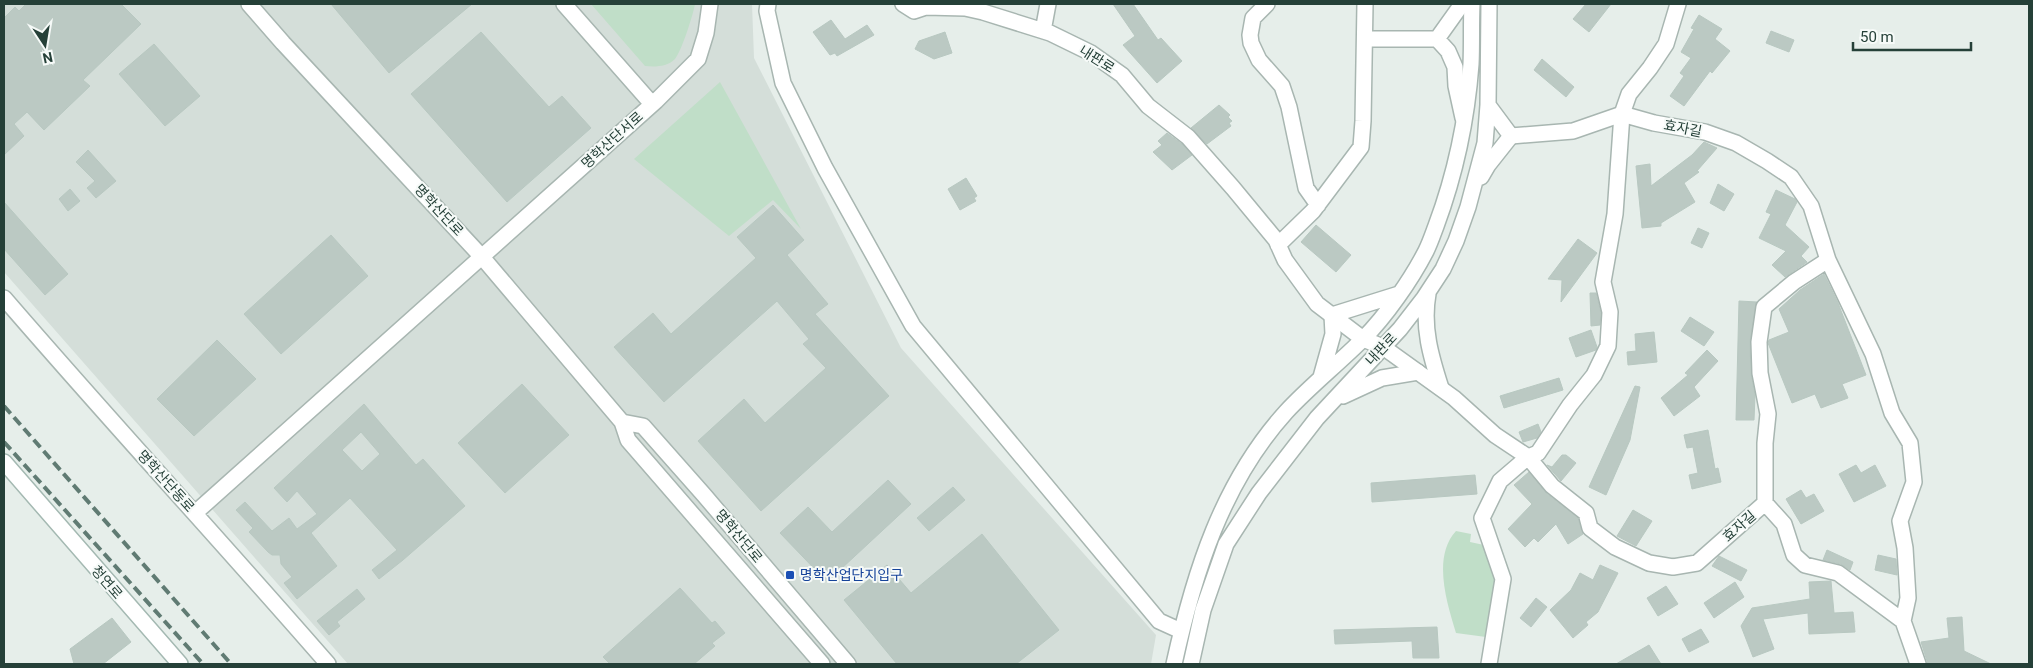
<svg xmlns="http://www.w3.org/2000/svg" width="2033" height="668" font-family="Roboto,'Noto Sans KR',sans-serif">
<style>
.built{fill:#d4ded9}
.green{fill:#c0dec8}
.building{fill:#bbc9c3;stroke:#b8c8c1;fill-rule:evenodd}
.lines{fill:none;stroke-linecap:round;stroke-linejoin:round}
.minor-casing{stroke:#a8b6b1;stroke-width:18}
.tertiary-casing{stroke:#a8b6b1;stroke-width:18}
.secondary-casing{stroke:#a4b9b2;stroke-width:18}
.minor{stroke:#fff;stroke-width:15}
.tertiary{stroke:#fff;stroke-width:15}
.secondary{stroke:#fff;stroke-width:15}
.rail{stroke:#607b73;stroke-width:4;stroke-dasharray:10 5;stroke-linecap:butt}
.transit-dot{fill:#1a4fb4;stroke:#f6faf8;stroke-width:2}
.labels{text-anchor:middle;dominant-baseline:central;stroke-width:4;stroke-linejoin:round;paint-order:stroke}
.street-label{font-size:14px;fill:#254038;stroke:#f6faf8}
.transit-label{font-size:14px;fill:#164399;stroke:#f6faf8;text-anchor:start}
</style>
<rect width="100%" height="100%" fill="#e6eeea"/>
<path class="built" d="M 4,4 L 752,4 L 754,58 L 901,348 L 1156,635 L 1151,664 L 348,664 L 4,272 Z"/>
<path class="green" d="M 591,4 L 695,4 C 693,15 682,50 675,59 C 667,67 655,67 645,66 Z
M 720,82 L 801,229 L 773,200 L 729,236 L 634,159 Z
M 1456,531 L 1471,534 L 1470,542 L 1484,545 L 1496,582 L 1486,637 L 1456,633 C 1447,603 1432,557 1456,531 Z"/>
<path class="building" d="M 26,4 L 121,4 L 141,24 L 83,80 L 90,86 L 44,130 L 27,112 L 14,124 L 24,136 L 4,155 L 4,18 L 15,7 L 19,11 Z
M 331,4 L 472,4 L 389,73 Z
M 1113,4 L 1133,4 L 1158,40 L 1161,38 L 1182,61 L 1157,83 L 1123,45 L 1135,36 Z
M 1586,4 L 1611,4 L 1589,32 L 1573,19 Z
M 1699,15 L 1722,29 L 1715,39 L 1730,51 L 1712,73 L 1710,71 L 1684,106 L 1670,96 L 1684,76 L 1680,73 L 1691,58 L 1681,52 L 1694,29 L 1691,28 Z
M 831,20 L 845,39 L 867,25 L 874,35 L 837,56 L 835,53 L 830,55 L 813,32 Z
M 1771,31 L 1794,40 L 1789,52 L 1766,43 Z
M 481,32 L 549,107 L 562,96 L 591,128 L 507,202 L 411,94 Z
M 945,32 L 952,53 L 934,59 L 915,49 L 919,41 Z
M 154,44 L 200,96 L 165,126 L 119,74 Z
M 1542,59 L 1574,87 L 1566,97 L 1534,70 Z
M 1219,105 L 1230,115 L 1228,117 L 1232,121 L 1229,123 L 1231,126 L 1207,144 L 1191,128 Z
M 1167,133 L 1182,144 L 1192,155 L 1172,170 L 1153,152 L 1162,145 L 1158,141 Z
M 1704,142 L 1717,148 L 1697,171 L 1699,172 L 1684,183 L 1695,202 L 1661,223 L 1661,226 L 1642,228 L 1636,166 L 1650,164 L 1651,186 L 1692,155 Z
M 88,150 L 116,181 L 96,198 L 87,188 L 95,181 L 76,162 Z
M 966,178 L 977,196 L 974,198 L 976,201 L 960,210 L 948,189 Z
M 1718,184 L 1734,194 L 1724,211 L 1710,203 Z
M 70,189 L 80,201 L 68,211 L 59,199 Z
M 1776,190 L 1795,199 L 1797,202 L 1785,225 L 1809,247 L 1801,256 L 1807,262 L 1785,277 L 1772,265 L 1786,251 L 1759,238 L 1771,214 L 1766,212 Z
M 4,202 L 68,274 L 45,295 L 4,249 Z
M 773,205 L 804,240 L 787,255 L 828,304 L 815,314 L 889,396 L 761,511 L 698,441 L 744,399 L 765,423 L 826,368 L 803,344 L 809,339 L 777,301 L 664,402 L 614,347 L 653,313 L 671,334 L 756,258 L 737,237 Z
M 1316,225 L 1351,255 L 1336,272 L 1301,242 Z
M 1698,228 L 1709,233 L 1702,248 L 1691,243 Z
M 331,235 L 368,276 L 281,354 L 244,314 Z
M 1578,239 L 1597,253 L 1561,302 L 1562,280 L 1548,279 Z
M 1824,274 L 1838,303 L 1866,375 L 1842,384 L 1848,398 L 1821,408 L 1815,394 L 1792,403 L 1768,343 L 1769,340 L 1789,332 L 1779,309 L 1800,290 Z
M 1590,293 L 1596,293 L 1601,313 L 1600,325 L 1591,326 Z
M 1739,301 L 1757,302 L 1750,342 L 1751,373 L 1755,395 L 1754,420 L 1736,420 Z
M 1690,317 L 1714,332 L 1704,346 L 1681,331 Z
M 1591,330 L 1597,347 L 1596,350 L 1576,357 L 1569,338 Z
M 1654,332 L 1657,362 L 1628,365 L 1627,352 L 1636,351 L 1635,334 Z
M 217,340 L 256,379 L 194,436 L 157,399 Z
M 1707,350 L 1718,361 L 1694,387 L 1700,396 L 1674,416 L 1661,398 L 1688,375 L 1685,373 Z
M 1559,378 L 1563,390 L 1504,408 L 1500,396 Z
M 522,384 L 569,435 L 505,493 L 458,443 Z
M 1635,386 L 1640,387 L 1630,440 L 1606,495 L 1589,487 Z
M 364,404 L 416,465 L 423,459 L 465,506 L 403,560 L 379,579 L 372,570 L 397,550 L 350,498 L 311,533 L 337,566 L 297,599 L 284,583 L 292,577 L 281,564 L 280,555 L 272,555 L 268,552 L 249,532 L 253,528 L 236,510 L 245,502 L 272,531 L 289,518 L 297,529 L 317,514 L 297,491 L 287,502 L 274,488 ZM 361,432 L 380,454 L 362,471 L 342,450 Z
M 1538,424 L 1541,432 L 1537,438 L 1523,442 L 1519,432 Z
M 1708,430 L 1715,469 L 1718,468 L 1721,482 L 1692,489 L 1689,475 L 1698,473 L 1693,447 L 1687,448 L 1684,435 Z
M 1562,455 L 1566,455 L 1576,463 L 1561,481 L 1547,465 L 1552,467 Z
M 1856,465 L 1861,473 L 1875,465 L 1886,486 L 1854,502 L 1839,474 Z
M 1529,472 L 1546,493 L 1578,518 L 1583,534 L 1568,544 L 1556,524 L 1538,542 L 1534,538 L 1525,547 L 1508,529 L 1532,504 L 1514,485 Z
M 1475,475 L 1477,494 L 1372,502 L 1371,483 Z
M 888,480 L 911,504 L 827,582 L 780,533 L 808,507 L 832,532 Z
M 953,487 L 965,500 L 929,531 L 917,518 Z
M 1801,490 L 1806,498 L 1814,494 L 1824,511 L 1801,524 L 1786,499 Z
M 1633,510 L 1652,521 L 1636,546 L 1617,536 Z
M 982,534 L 1059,630 L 1016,664 L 897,664 L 844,600 L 887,565 L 911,593 Z
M 1827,550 L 1853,562 L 1850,570 L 1841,564 L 1823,560 Z
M 1878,555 L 1896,559 L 1897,575 L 1875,570 Z
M 1719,556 L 1747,570 L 1741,581 L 1712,566 Z
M 1600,565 L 1618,573 L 1598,612 L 1586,622 L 1588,625 L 1573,638 L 1550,610 L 1571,590 L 1580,573 L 1593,580 Z
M 1831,581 L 1834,613 L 1853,612 L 1855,632 L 1809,634 L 1808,613 L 1763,619 L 1774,649 L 1753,657 L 1741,626 L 1752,608 L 1810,599 L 1809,582 Z
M 1735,582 L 1744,597 L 1714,618 L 1704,603 Z
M 1666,586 L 1678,604 L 1658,616 L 1647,598 Z
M 680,588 L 712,623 L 715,621 L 725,633 L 712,643 L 715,646 L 694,664 L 610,664 L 603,657 Z
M 357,589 L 365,599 L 337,622 L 340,626 L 329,635 L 317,621 Z
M 1536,598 L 1547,607 L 1531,627 L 1520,618 Z
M 1962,617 L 1964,651 L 1991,664 L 1928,664 L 1921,642 L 1949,638 L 1947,618 Z
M 112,618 L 131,642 L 103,664 L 74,664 L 70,649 Z
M 1437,627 L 1439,658 L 1413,658 L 1412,641 L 1335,644 L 1334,630 Z
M 1701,629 L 1709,642 L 1689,652 L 1682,639 Z
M 1649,645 L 1661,664 L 1616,664 Z"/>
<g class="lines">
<defs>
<path id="minor" d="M 564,4 L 652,104
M 768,4 L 767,11 L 783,83 L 825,168 L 913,326 L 1159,621 L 1181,631
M 903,4 L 914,11 L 926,7 L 965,8 L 983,12 L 1050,33 L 1091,53 L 1122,75 L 1148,106 L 1188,137 L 1233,188 L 1276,240 L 1285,260 L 1317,304 L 1363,339 L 1383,347 L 1454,398 L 1495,435 L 1528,457 L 1552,486 L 1586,513 L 1590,528 L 1615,547 L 1649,563 L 1673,567 L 1697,563 L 1765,503 L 1784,524 L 1794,555 L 1805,565 L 1838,573 L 1903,621 L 1918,664
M 1267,4 L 1253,18 L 1250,35 L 1251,43 L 1259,60 L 1282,86 L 1289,107 L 1306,188 L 1318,205
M 1043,31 L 1048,4
M 1365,39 L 1437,39 L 1448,51 L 1455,67 L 1456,86 L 1463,118
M 1437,39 L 1462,4
M 1511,136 L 1573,131 L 1622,114 L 1629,94 L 1650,68 L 1666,44 L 1678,4
M 1278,245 L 1313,211 L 1361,147 L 1363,121 L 1365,4
M 4,298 C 110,421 221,541 328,664
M 1765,503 L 1765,443 L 1768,414 L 1760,373 L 1759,342 L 1764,307 L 1794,282 L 1828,260
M 195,513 L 656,101 L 698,59 L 706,33 L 710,4
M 1489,664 L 1503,579 L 1482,518 L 1500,481 L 1528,457 L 1538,453 L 1570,405 L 1594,375 L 1608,346 L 1610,312 L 1603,282 L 1615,214 L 1622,114 L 1654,123 L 1705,132 L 1736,143 L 1767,161 L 1791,177 L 1811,206 L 1828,260 L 1873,354 L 1892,413 L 1910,443 L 1914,482 L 1900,521 L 1905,548 L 1908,598 L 1903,621"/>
<path id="tertiary" d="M 249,4 L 283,43 L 482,257 L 622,422 L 628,440 L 822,664
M 1481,177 L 1488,165 L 1511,136 L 1488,105
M 1428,294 C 1422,327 1431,357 1441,388
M 1321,377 L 1333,334 L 1332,315 L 1399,294
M 1343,396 L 1382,378 L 1418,372
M 622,422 L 643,426 L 704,495 L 848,664
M 1174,664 C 1194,573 1222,483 1286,412 C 1310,386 1338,364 1363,339 C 1386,316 1411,280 1426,251 C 1430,243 1433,234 1436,226 C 1455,175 1467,118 1471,64 C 1472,44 1471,24 1472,4
M 1191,664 L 1203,610 L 1226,544 L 1259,493 L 1317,418 L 1400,329 L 1424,298 L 1443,269 L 1456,241 L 1468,207 L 1485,143 L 1488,105 L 1489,4"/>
<path id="secondary" d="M 4,462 L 180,664"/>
</defs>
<use href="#minor" class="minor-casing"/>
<use href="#tertiary" class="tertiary-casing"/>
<use href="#secondary" class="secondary-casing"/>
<use href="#minor" class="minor"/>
<use href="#tertiary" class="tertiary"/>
<use href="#secondary" class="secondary"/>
<path class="rail" d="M 4,406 L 231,664
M 4,442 L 203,664"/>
</g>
<rect class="transit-dot" x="785" y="570" width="10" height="10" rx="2.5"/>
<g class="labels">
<g class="street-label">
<text transform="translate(1097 59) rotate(32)">내판로</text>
<text transform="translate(1683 128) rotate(11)">효자길</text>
<text transform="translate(612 140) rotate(-42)">명학산단서로</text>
<text transform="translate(439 210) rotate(47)">명학산단로</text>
<text transform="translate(1381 349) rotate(-47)">내판로</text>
<text transform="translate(166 481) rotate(48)">명학산단동로</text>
<text transform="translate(1739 526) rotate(-41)">효자길</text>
<text transform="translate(739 536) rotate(50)">명학산단로</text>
<text transform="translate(107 582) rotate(49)">청연로</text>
</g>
<g class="transit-label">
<text x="800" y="575">명학산업단지입구</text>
</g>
</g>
<rect width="2033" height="668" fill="none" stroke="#254038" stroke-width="10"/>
<g transform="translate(45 45) rotate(168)" stroke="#f6faf8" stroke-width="4" paint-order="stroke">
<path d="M0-4L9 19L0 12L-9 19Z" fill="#254038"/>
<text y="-8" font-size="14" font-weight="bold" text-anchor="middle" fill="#254038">N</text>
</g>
<path d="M1853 42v8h118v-8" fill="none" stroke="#254038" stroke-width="2.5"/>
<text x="1860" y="42" font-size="15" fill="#254038" stroke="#f6faf8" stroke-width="4" paint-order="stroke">50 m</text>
</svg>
